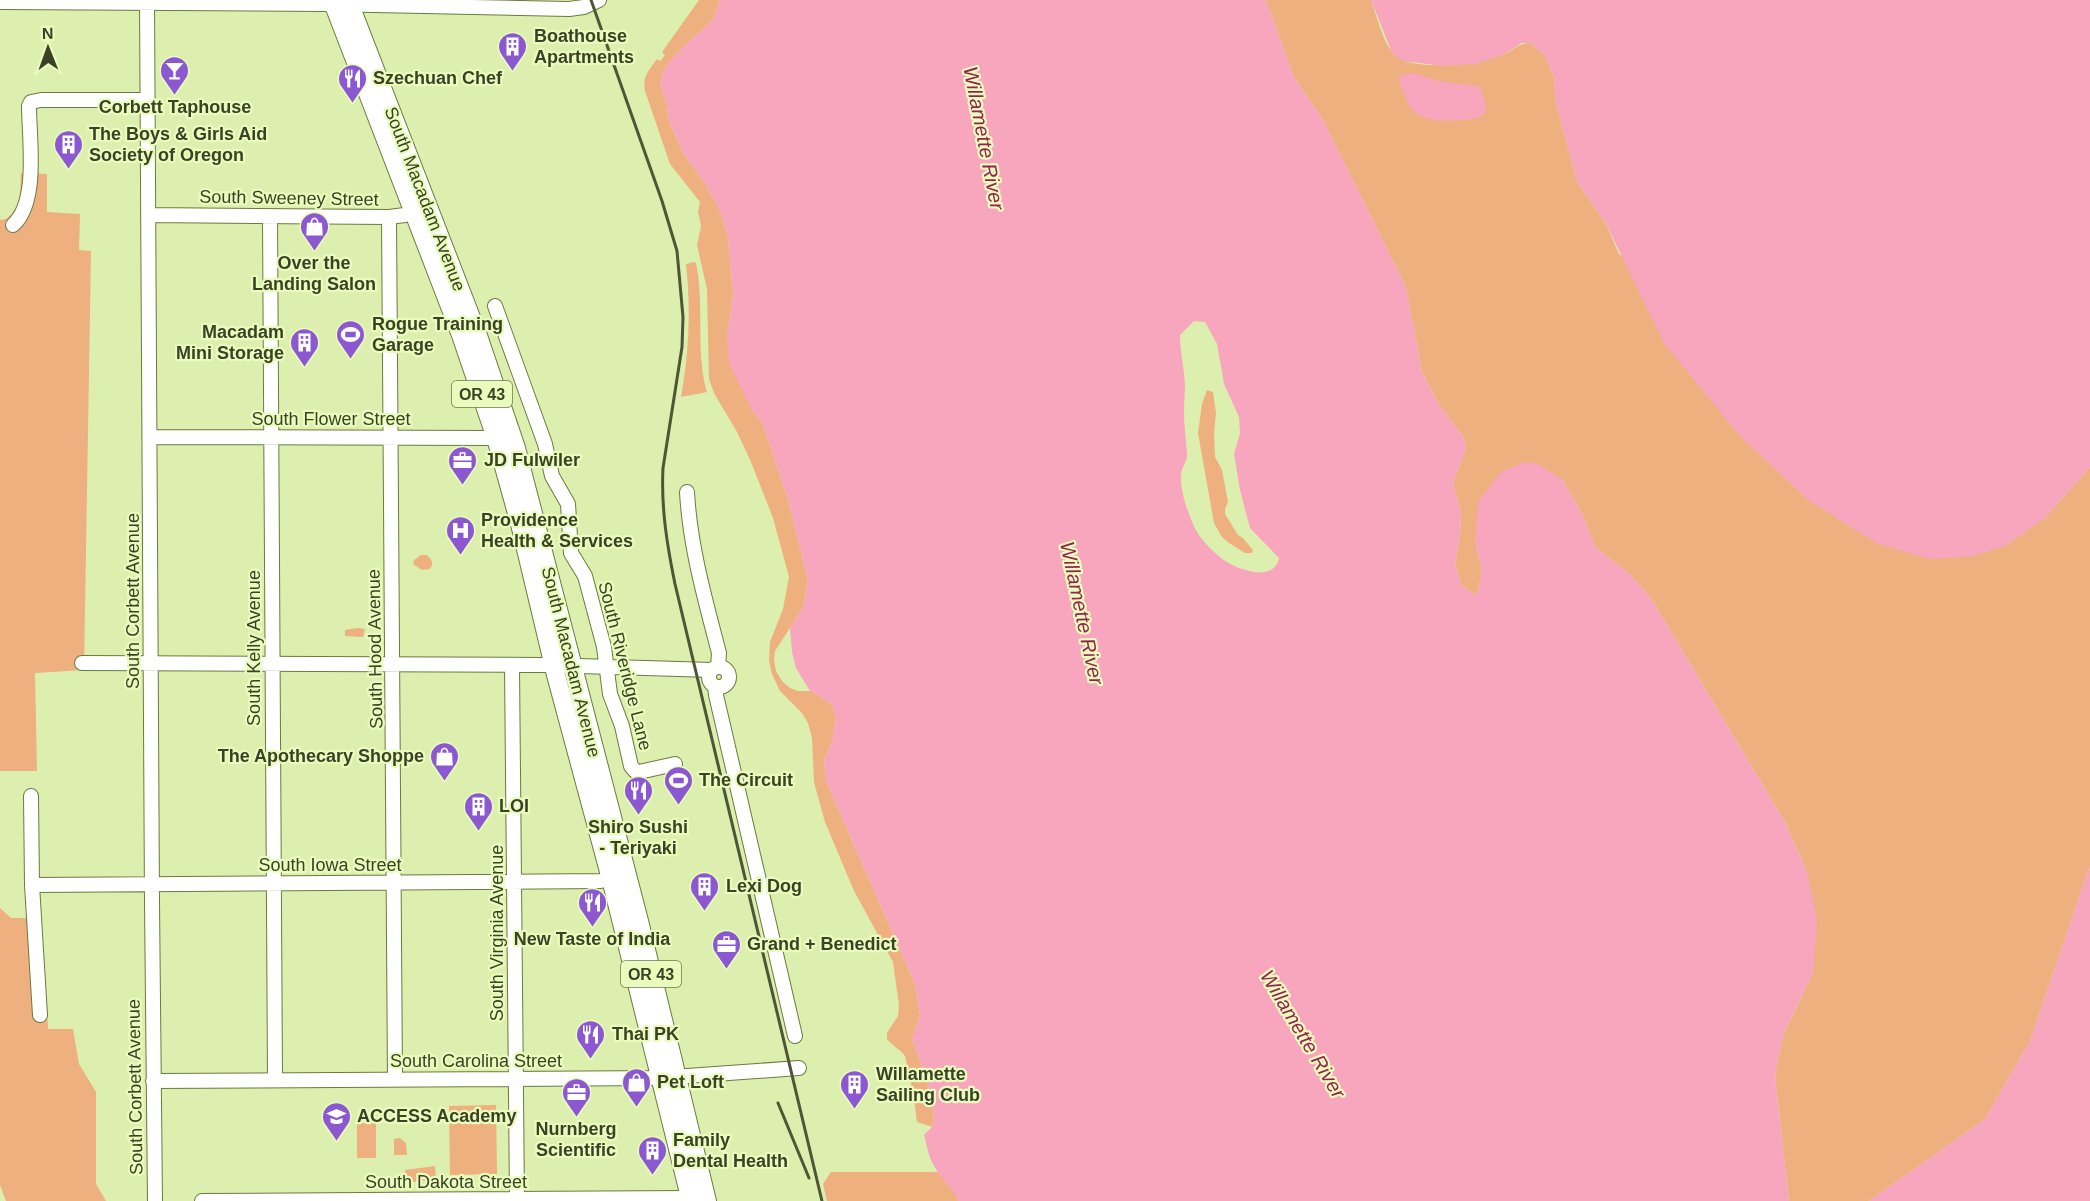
<svg xmlns="http://www.w3.org/2000/svg" width="2090" height="1201" font-family="Arial,sans-serif">
<style>
.green{fill:#edb07e}
.water{fill:#f8a6be;fill-rule:evenodd}
.lines{fill:none;stroke-linecap:round;stroke-linejoin:round}
.minor-casing{stroke:#6c7a3e;stroke-width:16}
.major-casing{stroke:#6c7a3e;stroke-width:20}
.minor{stroke:#fff;stroke-width:14}
.major{stroke:#fff;stroke-width:18}
.rail{stroke:#4e5637;stroke-width:3}
.labels{text-anchor:middle;dominant-baseline:central;stroke-width:4.5;stroke-linejoin:round;paint-order:stroke}
.shield{fill:#eafcbb;stroke:#6f7953;stroke-width:1.5}
.shield-label{font-size:16px;font-weight:bold;fill:#3a4126}
.poi-label{font-size:18px;font-weight:bold;fill:#3a4126;stroke:#eafcbb;text-anchor:start}
.street-label{font-size:18px;fill:#3a4126;stroke:#eafcbb}
.water-label{font-size:20px;font-style:italic;fill:#962052;stroke:#eafcbb}
</style>
<rect width="100%" height="100%" fill="#ddefae"/>
<path class="green" d="M 699,0 L 720,0 L 713,20 L 681,49 L 664,69 L 660,84 L 667,104 L 668,119 L 684,154 L 706,185 L 720,211 L 728,236 L 733,295 L 727,337 L 752,410 L 763,424 L 789,503 L 808,581 L 803,608 L 775,651 L 774,660 L 776,671 L 782,681 L 790,688 L 798,691 L 810,691 L 832,704 L 836,718 L 832,742 L 824,760 L 826,781 L 915,984 L 920,1016 L 912,1039 L 927,1080 L 934,1116 L 932,1127 L 917,1122 L 914,1098 L 905,1056 C 901,1050 892,1046 887,1039 L 887,1033 L 898,1016 L 899,1005 L 893,962 L 854,891 L 825,822 L 814,782 L 812,738 L 808,723 L 802,713 L 780,691 L 772,674 L 769,661 L 770,642 L 783,609 L 789,577 L 773,518 L 751,462 L 737,432 L 714,393 L 709,379 L 707,289 L 697,245 L 701,226 L 698,211 L 700,202 L 670,164 L 645,91 C 642,77 649,70 657,59 L 660,61 L 665,55 L 662,52 Z
M 1266,0 L 1371,0 C 1376,14 1384,45 1395,55 C 1413,73 1479,63 1502,55 C 1513,51 1518,43 1531,43 L 1545,56 L 1554,77 L 1556,103 L 1577,182 L 1605,222 L 1619,254 L 2044,519 L 2090,467 L 2090,865 L 2030,1041 L 1985,1119 L 1869,1201 L 1789,1201 L 1775,1076 L 1783,1035 L 1813,973 L 1807,872 L 1785,822 L 1651,598 L 1630,574 L 1596,548 L 1583,515 L 1562,479 L 1475,541 L 1482,572 L 1477,596 L 1462,586 L 1455,565 L 1460,536 L 1461,513 L 1453,483 L 1466,448 L 1463,436 L 1439,405 L 1422,372 L 1406,287 L 1322,118 L 1294,77 Z
M 21,173 L 47,174 L 47,212 L 80,214 L 79,250 L 91,251 L 84,670 L 35,673 L 37,771 L 0,771 L 0,220 L 6,219 C 22,207 20,191 21,173 Z
M 694,262 L 696,263 C 705,306 695,351 707,392 L 681,397 C 689,352 691,309 686,264 Z
M 1207,390 L 1213,392 L 1216,413 L 1214,433 L 1215,457 L 1222,470 L 1228,502 L 1225,509 L 1225,514 L 1238,535 L 1243,538 L 1253,550 L 1252,553 L 1245,553 L 1229,543 L 1222,537 L 1214,523 L 1198,433 L 1202,404 Z
M 421,555 L 427,555 L 432,561 L 432,566 L 429,569 L 422,570 L 413,564 L 414,560 Z
M 358,628 L 365,629 L 363,637 L 345,636 L 345,630 Z
M 0,908 L 11,918 L 30,918 L 32,977 L 47,1011 L 48,1029 L 73,1029 L 79,1064 L 96,1092 L 96,1184 L 106,1201 L 6,1201 L 0,1185 Z
M 496,1105 L 497,1174 L 450,1175 L 449,1106 Z
M 357,1123 L 376,1123 L 376,1158 L 357,1158 Z
M 400,1138 L 406,1143 L 407,1155 L 394,1155 L 394,1139 Z
M 435,1166 L 436,1179 L 406,1183 L 405,1170 Z
M 831,1172 L 938,1172 L 954,1191 L 959,1201 L 827,1201 L 823,1184 Z"/>
<path class="water" d="M 720,0 L 1266,0 L 1294,77 L 1322,118 L 1406,287 L 1422,372 L 1439,405 L 1463,436 L 1466,448 L 1453,483 L 1461,513 L 1460,536 L 1455,565 L 1462,586 L 1477,596 L 1482,572 L 1475,541 L 1478,502 L 1501,472 L 1522,463 L 1536,463 L 1562,479 L 1583,515 L 1596,548 L 1630,574 L 1651,598 L 1785,822 L 1807,872 L 1817,919 L 1813,973 L 1783,1035 L 1775,1076 L 1789,1201 L 959,1201 C 952,1187 940,1178 933,1164 C 928,1156 927,1144 924,1135 L 932,1127 L 934,1116 L 927,1080 L 912,1039 L 920,1016 L 915,984 L 826,781 L 824,760 L 832,742 L 836,718 L 832,704 L 810,691 L 796,668 L 792,652 L 790,628 L 803,608 L 808,581 L 789,503 L 763,424 L 752,410 L 729,363 L 727,337 L 733,295 L 728,236 L 720,211 L 706,185 L 684,154 L 668,119 L 667,104 L 660,84 L 664,69 L 681,49 L 713,20 ZM 1194,321 L 1205,322 L 1217,344 L 1224,384 L 1239,417 L 1240,433 L 1234,454 L 1240,490 L 1250,528 L 1279,558 C 1274,584 1235,569 1221,558 C 1209,548 1196,535 1191,519 C 1186,507 1178,483 1182,470 C 1184,464 1188,460 1187,453 C 1186,439 1184,426 1184,412 C 1184,403 1185,394 1185,385 C 1184,367 1180,352 1180,335 Z
M 1371,0 L 2090,0 L 2090,467 L 2044,519 L 2005,546 L 1973,556 L 1930,559 L 1878,544 L 1808,500 L 1738,434 L 1664,343 L 1605,222 L 1577,182 L 1556,103 L 1554,77 L 1545,56 L 1531,43 L 1522,43 L 1503,55 L 1475,64 L 1444,66 L 1402,61 L 1392,53 Z
M 1414,73 C 1435,82 1457,84 1479,86 C 1483,92 1487,105 1485,113 C 1482,121 1443,122 1435,120 C 1428,119 1418,116 1413,111 C 1407,103 1403,90 1399,81 L 1399,76 Z
M 2090,865 L 2090,1201 L 1869,1201 L 1985,1119 L 2030,1041 Z"/>
<g class="lines">
<defs>
<path id="minor" d="M 147,0 L 152,902 L 155,1201
M 0,2 L 324,4 L 569,9 L 584,7 L 599,0
M 148,215 L 389,217 L 405,215 L 421,209
M 270,216 L 275,1080
M 389,217 L 395,1080
M 13,225 C 39,202 29,138 29,106 L 31,102 L 41,100 L 148,100
M 495,306 L 545,444 L 552,476 L 568,504 L 571,553 L 585,576 L 604,647 L 610,694 L 622,726 L 631,766 L 635,771 L 639,772 L 675,764
M 150,437 L 496,438 L 505,436
M 687,492 C 690,547 705,599 719,653 L 718,667
M 82,663 L 545,665 L 712,670
M 512,666 L 517,1201
M709 677a10 10 0 1 1 20 0a10 10 0 1 1-20 0Z
M 715,686 L 716,695 L 795,1036
M 31,796 L 32,885 L 40,1015
M 32,885 L 601,881 L 620,874
M 153,1081 L 659,1078 L 799,1068
M 202,1201 L 690,1198"/>
<path id="major" d="M 332,0 L 461,335 L 496,438 L 520,524 L 556,675 L 611,879 L 691,1201
M 348,0 L 477,333 L 516,448 L 639,921 L 707,1201"/>
</defs>
<use href="#minor" class="minor-casing"/>
<use href="#major" class="major-casing"/>
<use href="#minor" class="minor"/>
<use href="#major" class="major"/>
<path class="rail" d="M 591,0 L 662,201 L 677,251 L 683,317 L 682,347 L 663,468 C 661,508 667,545 675,584 L 822,1201
M 778,1103 L 809,1178"/>
</g>
<defs>
<symbol id="building-pin" viewBox="-11 -11 22 30"><path d="M0 17L-7.5 6A9.5 9.5 0 1 1 7.5 6Z" fill="#8b58d1" stroke="#eafcbb"/><path d="M-4-6H4V6H1V3H-1V6H-4ZM-2.5-4.3h1.7v1.8h-1.7ZM.8-4.3h1.7v1.8H.8ZM-2.5-1h1.7V.8h-1.7ZM.8-1h1.7V.8H.8Z" fill="#fff"/></symbol>
<symbol id="bar-pin" viewBox="-11 -11 22 30"><path d="M0 17L-7.5 6A9.5 9.5 0 1 1 7.5 6Z" fill="#8b58d1" stroke="#eafcbb"/><path d="M-6-5H6L.8 .8V4.5H3.5V6h-7V4.5H-.8V.8Z" fill="#fff"/></symbol>
<symbol id="restaurant-pin" viewBox="-11 -11 22 30"><path d="M0 17L-7.5 6A9.5 9.5 0 1 1 7.5 6Z" fill="#8b58d1" stroke="#eafcbb"/><path d="M-5-6h1v4h1v-4h1v4h1v-4h1v5L-1.5 .5V6h-2V.5L-5-1ZM5-6V6H3V1.5H1.5Q1.5-4 5-6Z" fill="#fff"/></symbol>
<symbol id="shop-pin" viewBox="-11 -11 22 30"><path d="M0 17L-7.5 6A9.5 9.5 0 1 1 7.5 6Z" fill="#8b58d1" stroke="#eafcbb"/><path d="M-5-2.5h2.3a2.7 3.5 0 0 1 5.4 0H5L5.5 6h-11ZM-1.5-2.5h3a1.5 2.3 0 0 0-3 0Z" fill="#fff"/></symbol>
<symbol id="stadium-pin" viewBox="-11 -11 22 30"><path d="M0 17L-7.5 6A9.5 9.5 0 1 1 7.5 6Z" fill="#8b58d1" stroke="#eafcbb"/><path d="M0-5a6.5 5 0 1 0 0 10a6.5 5 0 1 0 0-10ZM-3.5-1.8h7v3.6h-7Z" fill="#fff"/></symbol>
<symbol id="office-pin" viewBox="-11 -11 22 30"><path d="M0 17L-7.5 6A9.5 9.5 0 1 1 7.5 6Z" fill="#8b58d1" stroke="#eafcbb"/><path d="M-6-3h4V-5.5h4V-3h4V5H-6ZM-1-4.5V-3h2v-1.5ZM-6 0V1H6V0Z" fill="#fff"/></symbol>
<symbol id="hospital-pin" viewBox="-11 -11 22 30"><path d="M0 17L-7.5 6A9.5 9.5 0 1 1 7.5 6Z" fill="#8b58d1" stroke="#eafcbb"/><path d="M-5-5h3v3.5h4V-5h3V5h-3V1.5h-4V5h-3Z" fill="#fff"/></symbol>
<symbol id="school-pin" viewBox="-11 -11 22 30"><path d="M0 17L-7.5 6A9.5 9.5 0 1 1 7.5 6Z" fill="#8b58d1" stroke="#eafcbb"/><path d="M0-5L7-2L0 1L-7-2ZM-4 1L0 2.5L4 1V4Q0 6-4 4Z" fill="#fff"/></symbol>
</defs>
<g fill-rule="evenodd">
<use href="#building-pin" x="496" y="30" width="33" height="45"/>
<use href="#bar-pin" x="158" y="54" width="33" height="45"/>
<use href="#restaurant-pin" x="336" y="62" width="33" height="45"/>
<use href="#building-pin" x="52" y="128" width="33" height="45"/>
<use href="#shop-pin" x="298" y="210" width="33" height="45"/>
<use href="#stadium-pin" x="334" y="318" width="33" height="45"/>
<use href="#building-pin" x="288" y="326" width="33" height="45"/>
<use href="#office-pin" x="446" y="444" width="33" height="45"/>
<use href="#hospital-pin" x="444" y="514" width="33" height="45"/>
<use href="#shop-pin" x="428" y="740" width="33" height="45"/>
<use href="#stadium-pin" x="662" y="764" width="33" height="45"/>
<use href="#restaurant-pin" x="622" y="774" width="33" height="45"/>
<use href="#building-pin" x="462" y="790" width="33" height="45"/>
<use href="#building-pin" x="688" y="870" width="33" height="45"/>
<use href="#restaurant-pin" x="576" y="886" width="33" height="45"/>
<use href="#office-pin" x="710" y="928" width="33" height="45"/>
<use href="#restaurant-pin" x="574" y="1018" width="33" height="45"/>
<use href="#shop-pin" x="620" y="1066" width="33" height="45"/>
<use href="#building-pin" x="838" y="1068" width="33" height="45"/>
<use href="#office-pin" x="560" y="1076" width="33" height="45"/>
<use href="#school-pin" x="320" y="1100" width="33" height="45"/>
<use href="#building-pin" x="636" y="1134" width="33" height="45"/>
</g>
<g class="labels">
<g class="shield">
<rect x="452" y="381" width="60" height="26" rx="4.5"/>
<rect x="621" y="961" width="60" height="26" rx="4.5"/>
</g>
<g class="shield-label">
<text x="482" y="394">OR 43</text>
<text x="651" y="974">OR 43</text>
</g>
<g class="poi-label">
<text x="534" y="36">Boathouse<tspan x="534" dy="21">Apartments</tspan></text>
<text x="373" y="78">Szechuan Chef</text>
<text x="175" y="107" text-anchor="middle">Corbett Taphouse</text>
<text x="89" y="134">The Boys &amp; Girls Aid<tspan x="89" dy="21">Society of Oregon</tspan></text>
<text x="314" y="263" text-anchor="middle">Over the<tspan x="314" dy="21">Landing Salon</tspan></text>
<text x="372" y="324">Rogue Training<tspan x="372" dy="21">Garage</tspan></text>
<text x="284" y="332" text-anchor="end">Macadam<tspan x="284" dy="21">Mini Storage</tspan></text>
<text x="484" y="460">JD Fulwiler</text>
<text x="481" y="520">Providence<tspan x="481" dy="21">Health &amp; Services</tspan></text>
<text x="424" y="756" text-anchor="end">The Apothecary Shoppe</text>
<text x="699" y="780">The Circuit</text>
<text x="499" y="806">LOI</text>
<text x="638" y="827" text-anchor="middle">Shiro Sushi<tspan x="638" dy="21">- Teriyaki</tspan></text>
<text x="726" y="886">Lexi Dog</text>
<text x="592" y="939" text-anchor="middle">New Taste of India</text>
<text x="747" y="944">Grand + Benedict</text>
<text x="612" y="1034">Thai PK</text>
<text x="876" y="1074">Willamette<tspan x="876" dy="21">Sailing Club</tspan></text>
<text x="657" y="1082">Pet Loft</text>
<text x="357" y="1116">ACCESS Academy</text>
<text x="576" y="1129" text-anchor="middle">Nurnberg<tspan x="576" dy="21">Scientific</tspan></text>
<text x="673" y="1140">Family<tspan x="673" dy="21">Dental Health</tspan></text>
</g>
<g class="street-label">
<text transform="translate(289 198) rotate(1)">South Sweeney Street</text>
<text transform="translate(425 199) rotate(69)">South Macadam Avenue</text>
<text x="331" y="419">South Flower Street</text>
<text transform="translate(133 601) rotate(-90)">South Corbett Avenue</text>
<text transform="translate(254 648) rotate(-90)">South Kelly Avenue</text>
<text transform="translate(375 649) rotate(-91)">South Hood Avenue</text>
<text transform="translate(571 662) rotate(76)">South Macadam Avenue</text>
<text transform="translate(625 666) rotate(76)">South Riveridge Lane</text>
<text x="330" y="865">South Iowa Street</text>
<text transform="translate(497 933) rotate(-90)">South Virginia Avenue</text>
<text x="476" y="1061">South Carolina Street</text>
<text transform="translate(135 1087) rotate(-91)">South Corbett Avenue</text>
<text x="446" y="1182">South Dakota Street</text>
</g>
<g class="water-label">
<text transform="translate(984 138) rotate(79)">Willamette River</text>
<text transform="translate(1082 613) rotate(78)">Willamette River</text>
<text transform="translate(1303 1034) rotate(59)">Willamette River</text>
</g>
</g>
<g transform="translate(48 48) rotate(359)" stroke="#eafcbb" stroke-width="4.5" paint-order="stroke">
<path d="M0-4.5L10 22L0 15L-10 22Z" fill="#3a4126"/>
<text y="-9" font-size="16" font-weight="bold" text-anchor="middle" fill="#3a4126">N</text>
</g>
</svg>
